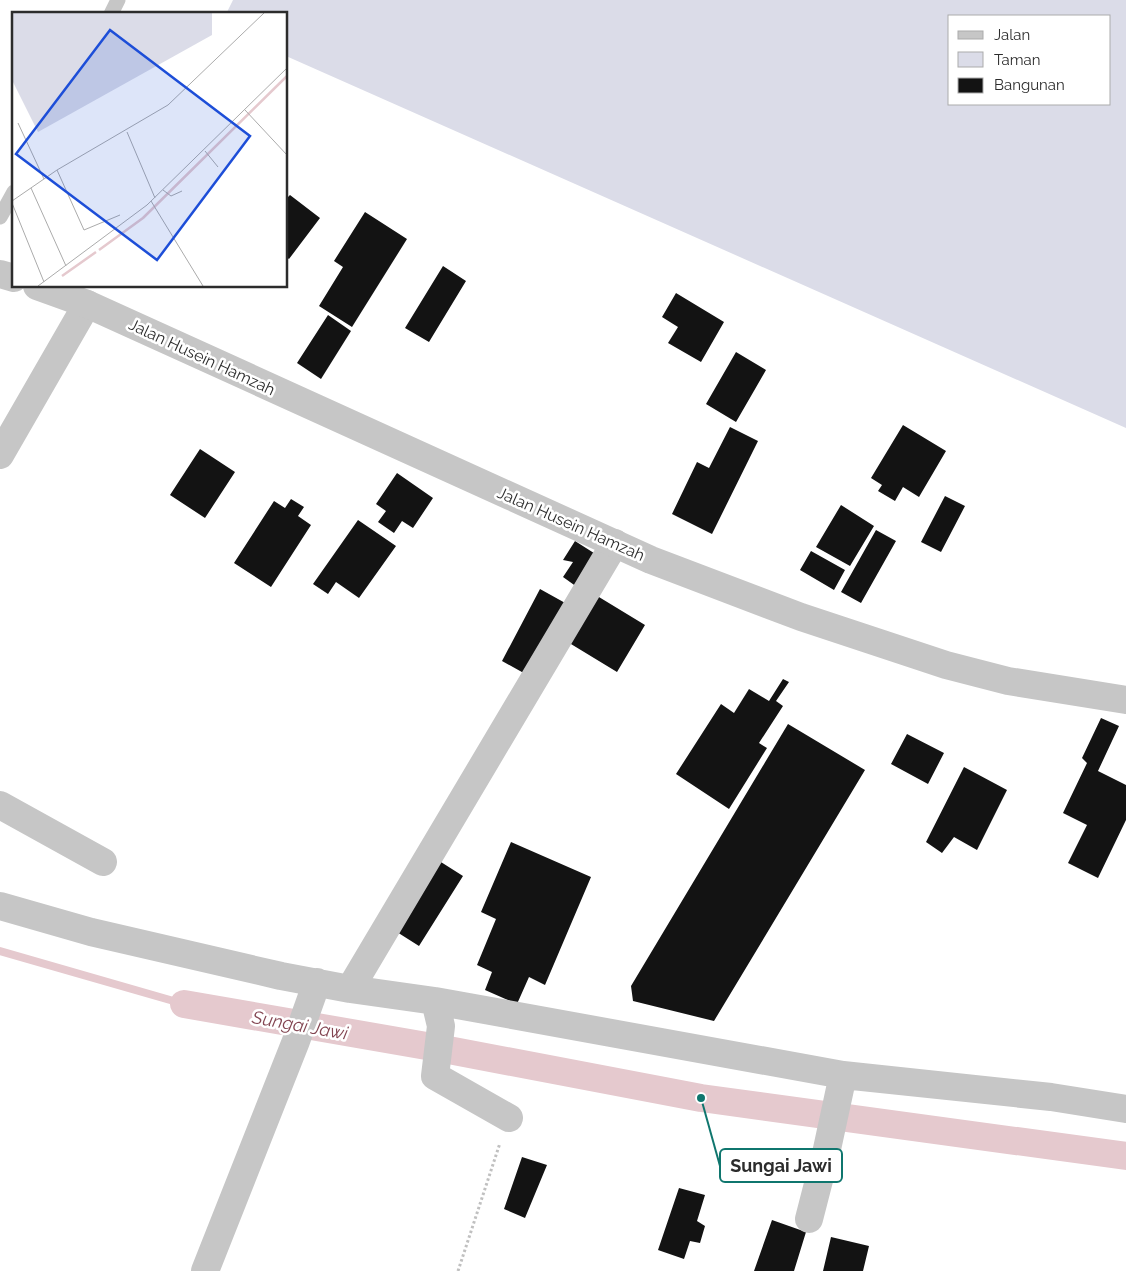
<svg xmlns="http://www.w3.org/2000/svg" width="1126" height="1271" font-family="Raleway,sans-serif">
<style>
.green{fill:#dbdce8;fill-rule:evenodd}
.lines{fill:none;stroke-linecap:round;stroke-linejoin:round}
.stream{stroke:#e5c9ce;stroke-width:8}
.canal{stroke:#e5c9ce;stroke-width:28}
.building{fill:#131313}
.path{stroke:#c0c0c0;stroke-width:3;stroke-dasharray:2.5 2.5;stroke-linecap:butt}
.service{stroke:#c6c6c6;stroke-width:15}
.minor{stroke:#c6c6c6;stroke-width:28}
.tertiary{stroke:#c6c6c6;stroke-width:28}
.labels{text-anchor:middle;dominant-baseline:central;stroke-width:5;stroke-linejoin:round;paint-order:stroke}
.street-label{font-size:16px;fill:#2c2c2c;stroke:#fff}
.water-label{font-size:18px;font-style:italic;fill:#834551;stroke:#fff}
.inset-river{fill:none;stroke:#e5c9ce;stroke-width:2.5}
.inset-road{fill:none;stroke:#ababab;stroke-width:1}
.view{fill:#1d4ed8;fill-opacity:0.15;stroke:#1d4ed8;stroke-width:2.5}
.inset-edge{fill:none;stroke:#2c2c2c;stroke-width:2.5}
.leader{fill:none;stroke:#0f766e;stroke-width:2}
.callout-dot{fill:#0f766e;stroke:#fff;stroke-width:2}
.callout{fill:#fff;stroke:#0f766e;stroke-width:2}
.callout-label{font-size:18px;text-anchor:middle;font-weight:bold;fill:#2c2c2c}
</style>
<rect width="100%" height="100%" fill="#fff"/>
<path class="green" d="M 233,0 L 1126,0 L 1126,428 L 286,56 L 286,14 L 226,14 ZM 950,16 L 1110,16 L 1110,104 L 950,104 Z"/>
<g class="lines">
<path class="stream" d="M 0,951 L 184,1004"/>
<path class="canal" d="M 184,1004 L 438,1048 L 701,1098 L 1126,1156"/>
</g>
<path class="building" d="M 290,195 L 320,218 L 289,259 L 286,257 L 286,199 Z
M 365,212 L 407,239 L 352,327 L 319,306 L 343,267 L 334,261 Z
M 443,266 L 466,281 L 429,342 L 405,328 Z
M 676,293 L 724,322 L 701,362 L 668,343 L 678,327 L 662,317 Z
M 328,315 L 351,331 L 321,379 L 297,363 Z
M 736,352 L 766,370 L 736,422 L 706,404 Z
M 903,425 L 946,451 L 919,497 L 903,487 L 895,501 L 878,491 L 882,485 L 871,478 Z
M 730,427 L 758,441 L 712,534 L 672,514 L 697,462 L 709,468 Z
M 200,449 L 235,472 L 205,518 L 170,495 Z
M 397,473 L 433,498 L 413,528 L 402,521 L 394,533 L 378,522 L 386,511 L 376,504 Z
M 945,496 L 965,506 L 941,552 L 921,542 Z
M 291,499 L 304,507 L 298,516 L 311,525 L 271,587 L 234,563 L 274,501 L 285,508 Z
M 841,505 L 874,526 L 850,566 L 816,547 Z
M 358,520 L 396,546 L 359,598 L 336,582 L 328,594 L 313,584 Z
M 876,530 L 896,541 L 861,603 L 841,592 Z
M 575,541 L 597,555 L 577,587 L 563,577 L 573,562 L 563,560 Z
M 811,551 L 845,570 L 834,590 L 800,570 Z
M 540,589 L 567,604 L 529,676 L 502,661 Z
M 594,594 L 645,625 L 617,672 L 566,641 Z
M 783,679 L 789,682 L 776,701 L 783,706 L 759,743 L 767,748 L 729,809 L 676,774 L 721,704 L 734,713 L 749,689 L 769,701 Z
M 1101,718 L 1119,726 L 1098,771 L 1126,785 L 1126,820 L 1098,878 L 1068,863 L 1087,825 L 1063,813 L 1087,763 L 1082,758 Z
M 788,724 L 865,770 L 714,1021 L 633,1001 L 631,986 Z
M 907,734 L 944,753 L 928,784 L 891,764 Z
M 964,767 L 1007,790 L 977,850 L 954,837 L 942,853 L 926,842 Z
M 511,842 L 591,877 L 545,985 L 529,977 L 517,1004 L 485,990 L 492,972 L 477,965 L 496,919 L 481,912 Z
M 433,857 L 463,876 L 419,946 L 389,927 Z
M 522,1157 L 547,1165 L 525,1218 L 504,1209 Z
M 679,1188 L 705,1195 L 697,1221 L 705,1226 L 700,1243 L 690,1241 L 684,1259 L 658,1250 Z
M 772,1220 L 806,1232 L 794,1271 L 754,1271 Z
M 831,1237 L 869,1246 L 863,1271 L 823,1271 Z"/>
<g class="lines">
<path class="path" d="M 458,1271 L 500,1143"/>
<path class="service" d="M 111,14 L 118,0
M 0,217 L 14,192"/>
<path class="minor" d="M 0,455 L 87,304
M 0,805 L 103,862
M 0,906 L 91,932 L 281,976 L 350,989 L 435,1001 L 843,1075 L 1051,1097 L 1126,1109
M 350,989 L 615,543
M 435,1001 L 441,1026 L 435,1076 L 509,1118
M 809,1219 L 827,1149 L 843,1075
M 205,1271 L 296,1041 L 317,982"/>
<path class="tertiary" d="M 0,274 L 14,278
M 37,286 L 87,304 L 651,560 L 801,617 L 946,665 L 1008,681 L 1126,700"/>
</g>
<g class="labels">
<g class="street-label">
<text transform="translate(202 357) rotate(25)">Jalan Husein Hamzah</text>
<text transform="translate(571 524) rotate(24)">Jalan Husein Hamzah</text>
</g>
<g class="water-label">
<text transform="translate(300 1025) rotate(10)">Sungai Jawi</text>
</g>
</g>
<g transform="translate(12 12)">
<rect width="275" height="275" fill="#fff"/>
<path d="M 0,1 L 200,1 L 200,23 L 26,120 L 0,68 Z" fill="#dbdce8"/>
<path class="inset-river" d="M 131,206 L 275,64M 87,238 L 131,206M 50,264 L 84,240"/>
<path class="inset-road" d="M 233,98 L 275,143M 6,111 L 32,167M 115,120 L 143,186M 193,139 L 206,155M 45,158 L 72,218 L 108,203M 19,176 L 54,254M 151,178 L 159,184 L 170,179M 0,189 L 45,158 L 156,93 L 252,1M 139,189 L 191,274M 0,191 L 32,270M 26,274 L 135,193 L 275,56"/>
<path class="view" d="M 98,18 L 238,124 L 145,248 L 4,142 Z"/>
<rect width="275" height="275" class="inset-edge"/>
</g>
<path class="leader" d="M701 1098L720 1166"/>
<circle class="callout-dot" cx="701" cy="1098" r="5"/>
<rect class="callout" x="720" y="1149" width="122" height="33" rx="5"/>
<g class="callout-label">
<text x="781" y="1172">Sungai Jawi</text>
</g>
<rect x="948" y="15" width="162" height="90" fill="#ffffff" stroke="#ababab"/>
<rect x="958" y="31" width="25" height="8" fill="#c6c6c6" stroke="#ababab"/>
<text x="994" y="40" font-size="15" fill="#2c2c2c">Jalan</text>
<rect x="958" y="52" width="25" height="15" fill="#dbdce8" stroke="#ababab"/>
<text x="994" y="65" font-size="15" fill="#2c2c2c">Taman</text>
<rect x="958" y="78" width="25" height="15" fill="#131313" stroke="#ababab"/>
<text x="994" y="90" font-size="15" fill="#2c2c2c">Bangunan</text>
</svg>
